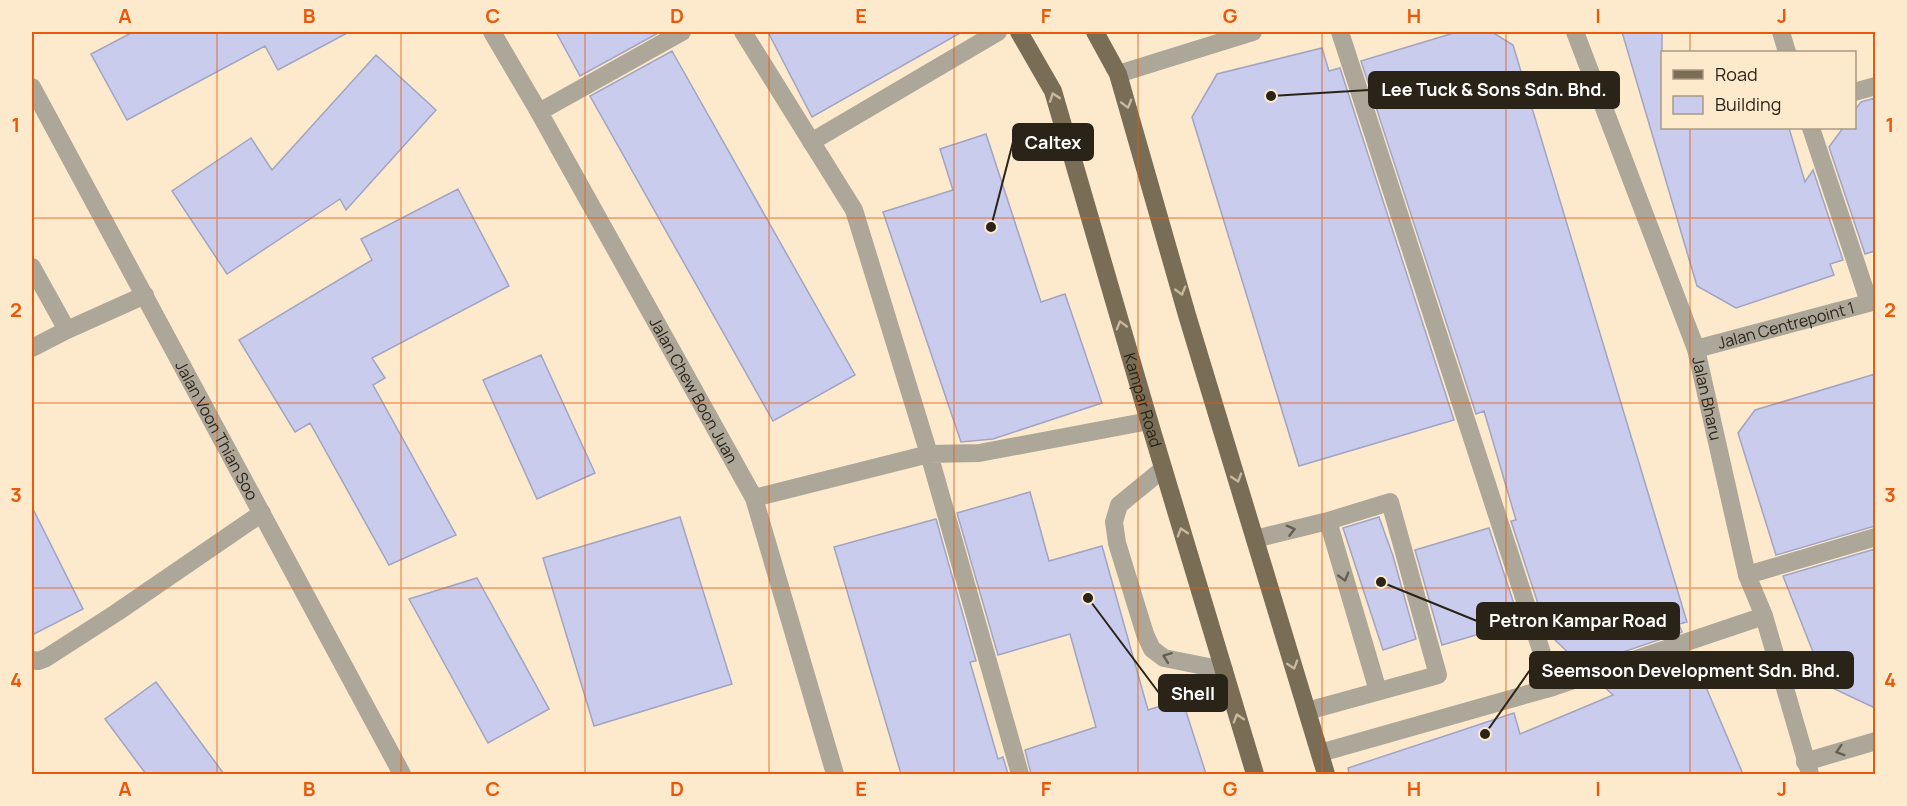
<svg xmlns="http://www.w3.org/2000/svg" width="1907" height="806" font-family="Manrope,sans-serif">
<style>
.building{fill:#c9ccec;stroke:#a1a4c2;stroke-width:1.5}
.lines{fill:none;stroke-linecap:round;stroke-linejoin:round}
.service{stroke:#ada799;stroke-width:18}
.minor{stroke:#ada799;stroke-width:18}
.primary{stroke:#796d55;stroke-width:18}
.oneway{stroke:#c8b89c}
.oneway2{stroke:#655e52}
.grid{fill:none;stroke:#e8590c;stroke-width:1.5;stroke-opacity:0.55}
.labels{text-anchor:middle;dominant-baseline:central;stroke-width:6;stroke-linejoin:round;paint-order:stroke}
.street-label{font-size:16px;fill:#2a2318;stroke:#fdeacc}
.leader{fill:none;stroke:#2a2318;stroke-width:2}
.callout-dot{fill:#2a2318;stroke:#fdeacc;stroke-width:2}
.callout{fill:#2a2318;stroke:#2a2318;stroke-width:2}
.callout-label{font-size:18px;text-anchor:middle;font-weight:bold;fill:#fff}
.neatline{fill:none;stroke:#e8590c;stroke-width:2}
.grid-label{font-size:20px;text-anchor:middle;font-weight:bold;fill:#e8590c}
</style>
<rect width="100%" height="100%" fill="#fdeacc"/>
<path class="building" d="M 133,32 L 349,32 L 278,70 L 265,46 L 127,120 L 91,54 Z
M 556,32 L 660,32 L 580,76 Z
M 768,32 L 962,32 L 812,117 Z
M 1457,32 L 1492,32 L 1513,45 L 1687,622 L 1679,624 L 1682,632 L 1582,666 L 1552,637 L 1545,615 L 1542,616 L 1511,521 L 1516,520 L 1484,411 L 1476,414 L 1361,61 Z
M 1622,32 L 1662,32 L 1662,128 L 1789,128 L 1805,182 L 1813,170 L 1843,260 L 1830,264 L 1834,275 L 1736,308 L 1697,286 Z
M 1322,48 L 1329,71 L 1340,68 L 1454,420 L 1299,466 L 1192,117 L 1217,74 Z
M 672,51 L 855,375 L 773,421 L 590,96 Z
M 376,55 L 436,110 L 346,210 L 340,199 L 227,274 L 172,191 L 251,138 L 272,170 Z
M 1875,98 L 1875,251 L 1865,254 L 1829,147 L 1843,128 L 1854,128 L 1854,111 L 1861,102 Z
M 986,134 L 1041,302 L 1065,294 L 1102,403 L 993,439 L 961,442 L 883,212 L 953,190 L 940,149 Z
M 458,189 L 509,286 L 372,358 L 385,378 L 373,385 L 456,535 L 389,565 L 310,423 L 295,432 L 239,340 L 372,260 L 361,239 Z
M 541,355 L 595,473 L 537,499 L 483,380 Z
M 1875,374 L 1875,526 L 1776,555 L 1738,433 L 1755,410 Z
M 1030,492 L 1049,561 L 1102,546 L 1148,710 L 1182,699 L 1206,774 L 1031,774 L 1025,750 L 1096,727 L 1070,634 L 998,655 L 957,513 Z
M 32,507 L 83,609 L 32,635 Z
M 680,517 L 732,684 L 594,726 L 543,558 Z
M 1379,517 L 1393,556 L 1416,639 L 1383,650 L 1343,528 Z
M 936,519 L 976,661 L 970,662 L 998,759 L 1003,757 L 1008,774 L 901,774 L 834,547 Z
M 1489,528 L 1520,622 L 1442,645 L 1415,550 Z
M 1875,549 L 1875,708 L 1826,685 L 1783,576 Z
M 477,578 L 549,709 L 488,743 L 409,599 Z
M 1691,652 L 1743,774 L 1349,774 L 1348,768 L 1514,713 L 1520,734 L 1613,695 L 1600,683 Z
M 156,682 L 224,774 L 146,774 L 105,719 Z"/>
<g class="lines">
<path class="service" d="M 743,32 L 854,210 L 929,454 L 1020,774
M 1781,32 L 1787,52
M 1854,92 L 1876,86
M 539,112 L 682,32
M 1811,128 L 1869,302
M 811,142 L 998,32
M 32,267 L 67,330
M 32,348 L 67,330 L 145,295
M 1163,469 L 1119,505 L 1114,522 L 1117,543 L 1145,634 L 1152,649 L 1164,658 L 1224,670
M 754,498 L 929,454 L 979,453 L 1149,421
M 1328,521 L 1378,691
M 1255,539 L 1328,521 L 1390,502 L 1438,675 L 1307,711
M 1747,575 L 1876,537
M 32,660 L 38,661 L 46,658 L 116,613 L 262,513
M 1553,687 L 1764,616
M 1320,753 L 1553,687 L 1340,32"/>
<g class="minor">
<path id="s1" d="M 492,32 L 539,112 L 754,498 L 835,774"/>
<path id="s2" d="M 1575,32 L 1696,349 L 1747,575 L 1764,616 L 1810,774"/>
<path d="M 1118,74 L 1253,32"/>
<path id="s3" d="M 32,87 L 402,774"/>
<path id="s4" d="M 1696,349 L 1876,301"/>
<path d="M 1805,762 L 1876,741"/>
</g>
<g class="primary">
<path id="s5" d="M 1019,32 L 1053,91 L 1149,421 L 1255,774"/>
<path d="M 1095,32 L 1118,74 L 1187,315 L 1326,774"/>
</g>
</g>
<defs><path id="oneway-chevron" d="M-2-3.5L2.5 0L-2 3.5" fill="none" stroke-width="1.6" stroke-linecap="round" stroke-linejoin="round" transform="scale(1.5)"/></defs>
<g class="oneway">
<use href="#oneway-chevron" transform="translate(1054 97) rotate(-109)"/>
<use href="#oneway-chevron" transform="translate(1127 104) rotate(74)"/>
<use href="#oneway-chevron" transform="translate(1181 291) rotate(74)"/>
<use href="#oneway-chevron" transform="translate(1121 325) rotate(-106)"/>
<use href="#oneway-chevron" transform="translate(1237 478) rotate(73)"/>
<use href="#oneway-chevron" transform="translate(1182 532) rotate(-107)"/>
<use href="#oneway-chevron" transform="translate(1293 665) rotate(73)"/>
<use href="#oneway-chevron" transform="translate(1238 718) rotate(-107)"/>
</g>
<g class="oneway2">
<use href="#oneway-chevron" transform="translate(1291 530) rotate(-14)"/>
<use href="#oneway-chevron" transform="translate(1344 577) rotate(74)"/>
<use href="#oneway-chevron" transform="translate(1167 657) rotate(-159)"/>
<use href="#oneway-chevron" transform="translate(1840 751) rotate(163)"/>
</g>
<path class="grid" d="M 217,32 L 217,774M 401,32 L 401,774M 585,32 L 585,774M 769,32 L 769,774M 954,32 L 954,774M 1138,32 L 1138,774M 1322,32 L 1322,774M 1506,32 L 1506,774M 1690,32 L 1690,52M 1690,128 L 1690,774M 32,218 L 1876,218M 32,403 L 1876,403M 32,588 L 1876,588"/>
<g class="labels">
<g class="street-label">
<text stroke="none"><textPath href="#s4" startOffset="93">Jalan Centrepoint 1</textPath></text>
<text stroke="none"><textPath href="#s1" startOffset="411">Jalan Chew Boon Juan</textPath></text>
<text stroke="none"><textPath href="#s2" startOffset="390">Jalan Bharu</textPath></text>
<text stroke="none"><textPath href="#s5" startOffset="390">Kampar Road</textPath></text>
<text stroke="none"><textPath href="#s3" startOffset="390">Jalan Voon Thian Soo</textPath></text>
</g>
</g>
<path class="leader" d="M1271 96L1369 90M991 227L1013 142M1381 582L1477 621M1485 734L1530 670M1088 598L1159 693"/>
<g class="callout-dot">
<circle cx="1271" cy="96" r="6"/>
<circle cx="991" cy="227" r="6"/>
<circle cx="1381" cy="582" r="6"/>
<circle cx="1485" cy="734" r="6"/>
<circle cx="1088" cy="598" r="6"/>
</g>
<g class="callout">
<rect x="1369" y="72" width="250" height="36" rx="6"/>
<rect x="1013" y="124" width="80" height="36" rx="6"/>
<rect x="1477" y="603" width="202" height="36" rx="6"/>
<rect x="1530" y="652" width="323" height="36" rx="6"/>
<rect x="1159" y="675" width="68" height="36" rx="6"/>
</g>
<g class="callout-label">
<text x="1494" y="96">Lee Tuck &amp; Sons Sdn. Bhd.</text>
<text x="1053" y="149">Caltex</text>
<text x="1578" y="627">Petron Kampar Road</text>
<text x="1691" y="677">Seemsoon Development Sdn. Bhd.</text>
<text x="1193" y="700">Shell</text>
</g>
<rect width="1907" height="806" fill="none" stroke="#fdeacc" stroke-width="66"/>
<rect x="1661" y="51" width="195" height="78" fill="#fdeacc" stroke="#a99a84" stroke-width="1.5"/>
<rect x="1673" y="70" width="30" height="9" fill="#796d55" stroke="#a99a84" stroke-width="1.5"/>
<text x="1715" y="81" font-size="18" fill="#2a2318">Road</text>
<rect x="1673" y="96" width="30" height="18" fill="#c9ccec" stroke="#a99a84" stroke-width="1.5"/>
<text x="1715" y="111" font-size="18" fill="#2a2318">Building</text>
<rect x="33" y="33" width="1841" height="740" class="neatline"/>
<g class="grid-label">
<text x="125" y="23">A</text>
<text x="309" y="23">B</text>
<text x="493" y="23">C</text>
<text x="677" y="23">D</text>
<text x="861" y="23">E</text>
<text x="1046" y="23">F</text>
<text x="1230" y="23">G</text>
<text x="1414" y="23">H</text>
<text x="1598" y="23">I</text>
<text x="1782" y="23">J</text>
<text x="16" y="132">1</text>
<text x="1890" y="132">1</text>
<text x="16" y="317">2</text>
<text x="1890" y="317">2</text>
<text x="16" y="502">3</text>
<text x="1890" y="502">3</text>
<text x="16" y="687">4</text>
<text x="1890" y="687">4</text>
<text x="125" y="796">A</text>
<text x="309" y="796">B</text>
<text x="493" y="796">C</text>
<text x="677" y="796">D</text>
<text x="861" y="796">E</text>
<text x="1046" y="796">F</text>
<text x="1230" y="796">G</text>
<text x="1414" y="796">H</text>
<text x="1598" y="796">I</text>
<text x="1782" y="796">J</text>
</g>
</svg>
